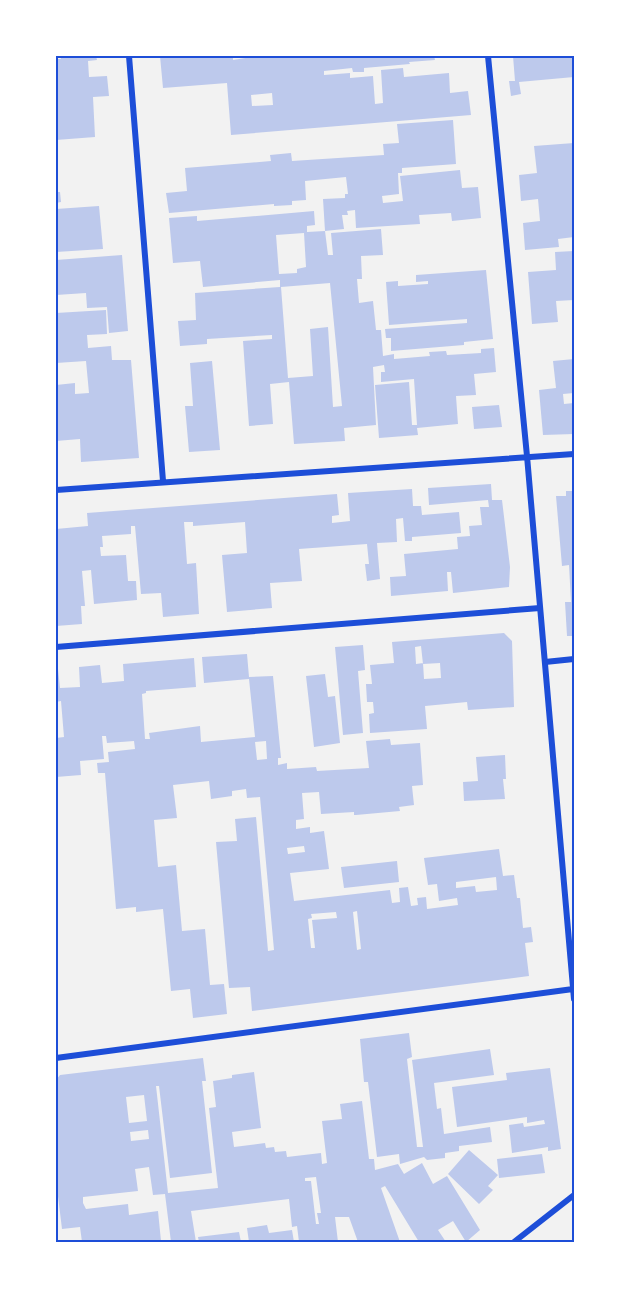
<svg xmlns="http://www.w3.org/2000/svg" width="630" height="1298" font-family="Roboto,sans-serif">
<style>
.building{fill:#bdc9ec;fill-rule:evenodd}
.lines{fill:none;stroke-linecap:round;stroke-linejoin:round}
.minor{stroke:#1d4ed8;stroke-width:6}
.neatline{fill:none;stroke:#1d4ed8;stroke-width:2}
</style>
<rect width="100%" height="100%" fill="#f2f2f2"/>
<path class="building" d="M 60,56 L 96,56 L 97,60 L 88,61 L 89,77 L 107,76 L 109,96 L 93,97 L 95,137 L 56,140 L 56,59 L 61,59 Z
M 160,56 L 233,56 L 233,60 L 257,56 L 434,56 L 435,60 L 409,62 L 410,64 L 364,68 L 364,72 L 353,72 L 352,68 L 324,71 L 324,75 L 350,73 L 350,78 L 373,76 L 375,104 L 383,103 L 381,70 L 403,68 L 404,77 L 449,73 L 450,93 L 468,91 L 471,115 L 231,135 L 227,83 L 163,88 ZM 272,93 L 273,105 L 252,106 L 251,95 Z
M 513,56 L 574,56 L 574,77 L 519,82 L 521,94 L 511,96 L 509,81 L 515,81 Z
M 453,120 L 456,164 L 402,168 L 402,173 L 398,173 L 399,194 L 382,196 L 383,203 L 403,201 L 400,176 L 460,170 L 462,188 L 478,187 L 481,218 L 452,221 L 451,213 L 419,215 L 420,224 L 356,228 L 355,210 L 347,211 L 348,215 L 342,215 L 344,229 L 325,231 L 323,199 L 345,198 L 345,194 L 348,194 L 346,177 L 305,181 L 306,200 L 292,201 L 292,205 L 274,206 L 274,204 L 169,213 L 166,193 L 187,191 L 185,168 L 271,161 L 270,155 L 291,153 L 292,161 L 384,155 L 383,144 L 399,143 L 397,124 Z
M 574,143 L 574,191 L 572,191 L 573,196 L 574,196 L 574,237 L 558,239 L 559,247 L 525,250 L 523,223 L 540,221 L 538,199 L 521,201 L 519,175 L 537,173 L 534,146 Z
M 56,192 L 60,192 L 61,202 L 56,203 Z
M 99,206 L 103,249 L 56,252 L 56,209 Z
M 314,211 L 315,225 L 307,226 L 307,232 L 325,231 L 328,255 L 333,255 L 331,233 L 381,229 L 383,255 L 361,256 L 362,279 L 357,279 L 359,303 L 373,301 L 376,330 L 381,330 L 383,356 L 394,354 L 394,359 L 430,356 L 429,352 L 446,351 L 447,355 L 481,353 L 481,349 L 494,348 L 496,372 L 474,374 L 476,395 L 456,396 L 458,424 L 417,428 L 418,435 L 379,438 L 375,385 L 409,382 L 412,425 L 417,425 L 414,379 L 381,382 L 381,372 L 385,372 L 384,365 L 373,367 L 376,425 L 344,428 L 345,441 L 294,444 L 289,382 L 270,384 L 273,424 L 249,426 L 243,341 L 272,339 L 272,335 L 207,339 L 207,344 L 180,346 L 178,321 L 196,320 L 195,293 L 280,287 L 280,280 L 203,287 L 200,261 L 173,263 L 169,218 L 197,216 L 197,221 ZM 304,233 L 306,267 L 297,269 L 297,273 L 279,274 L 276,235 ZM 330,283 L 342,406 L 333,407 L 328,327 L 310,329 L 313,376 L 288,378 L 281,287 Z
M 574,251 L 574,300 L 556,301 L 558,322 L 532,324 L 528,272 L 556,270 L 555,252 Z
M 122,255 L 128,331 L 109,333 L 107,307 L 87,308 L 86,293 L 56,295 L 56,260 Z
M 486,270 L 493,339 L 464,342 L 464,345 L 391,351 L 391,338 L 386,338 L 385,329 L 467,323 L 467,319 L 389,325 L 386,282 L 398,281 L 398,286 L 428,284 L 428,281 L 416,282 L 416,275 Z
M 106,310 L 107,334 L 87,335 L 88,348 L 111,346 L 112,360 L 131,360 L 139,458 L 81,462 L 80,439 L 56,441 L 56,385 L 75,383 L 75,394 L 89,393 L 86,361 L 56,363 L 56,313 Z
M 574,359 L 574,393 L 563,394 L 564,404 L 574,403 L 574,434 L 543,435 L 539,390 L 556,388 L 553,361 Z
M 212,361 L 220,450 L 189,452 L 185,406 L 193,406 L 190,363 Z
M 499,405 L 502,427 L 474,429 L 472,407 Z
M 491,484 L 492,500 L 502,500 L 510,567 L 509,587 L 453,593 L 451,572 L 447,572 L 448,591 L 391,596 L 390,577 L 406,576 L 404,554 L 458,549 L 457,537 L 470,536 L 469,526 L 482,525 L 480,507 L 489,507 L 488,500 L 429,505 L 428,488 Z
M 412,489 L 413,506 L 421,506 L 422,515 L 459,512 L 461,533 L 412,537 L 412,541 L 405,541 L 403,518 L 396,519 L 397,542 L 377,543 L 380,579 L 367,581 L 365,564 L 369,564 L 367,544 L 299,549 L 302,581 L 270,583 L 272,608 L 227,612 L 222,555 L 247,553 L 245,522 L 193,526 L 193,522 L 184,522 L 187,564 L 196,563 L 199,614 L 163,617 L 161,593 L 141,594 L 135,526 L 131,526 L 131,534 L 102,536 L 103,547 L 100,547 L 101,556 L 126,555 L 128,581 L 136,581 L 137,600 L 94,604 L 91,570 L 82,571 L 85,606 L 81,606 L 82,624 L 56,626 L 56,529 L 88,526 L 87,513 L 337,494 L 339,515 L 332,516 L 332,523 L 350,521 L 348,493 Z
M 566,491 L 574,491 L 574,636 L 567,636 L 565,602 L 571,602 L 569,565 L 562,566 L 556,496 L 566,496 Z
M 504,633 L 512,641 L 514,707 L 468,710 L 467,702 L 425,706 L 427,729 L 370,733 L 369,714 L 374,713 L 373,702 L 367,702 L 366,684 L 372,684 L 370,665 L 394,663 L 392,642 ZM 421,646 L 423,664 L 440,663 L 441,678 L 424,679 L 423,663 L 416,664 L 415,647 Z
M 363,645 L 365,670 L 358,671 L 363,733 L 343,735 L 335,647 Z
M 247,654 L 249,677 L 273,676 L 281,758 L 278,758 L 278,765 L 287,763 L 287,769 L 316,767 L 317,771 L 369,768 L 366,741 L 390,739 L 391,745 L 420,743 L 423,785 L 412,786 L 414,805 L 399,807 L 400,811 L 356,815 L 354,815 L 354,812 L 321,814 L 319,792 L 302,793 L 304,819 L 296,820 L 296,829 L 310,827 L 310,833 L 324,831 L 329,869 L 290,873 L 294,901 L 390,890 L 392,903 L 400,902 L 399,888 L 408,887 L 411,906 L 418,905 L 417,898 L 426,897 L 427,909 L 458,905 L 457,898 L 439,901 L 437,884 L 428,885 L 424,858 L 499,849 L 503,876 L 514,875 L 517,898 L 520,898 L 523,928 L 531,927 L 533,942 L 525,943 L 529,976 L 252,1011 L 250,987 L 229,988 L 216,842 L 237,841 L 235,819 L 256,817 L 268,951 L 274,950 L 260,797 L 247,798 L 246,789 L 232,791 L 232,796 L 211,799 L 209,781 L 173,785 L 177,818 L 154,820 L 158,867 L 176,865 L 182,931 L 205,929 L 210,985 L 224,984 L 227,1014 L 193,1018 L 190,989 L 171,991 L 163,909 L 136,912 L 136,907 L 116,909 L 105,773 L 98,773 L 97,763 L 109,762 L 108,752 L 135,749 L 134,741 L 107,743 L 106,736 L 102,736 L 104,759 L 80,761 L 81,775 L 56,777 L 56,738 L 64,737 L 61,701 L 56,702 L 56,669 L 58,669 L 60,688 L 80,687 L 79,667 L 100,665 L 102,683 L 124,681 L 123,664 L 194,658 L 196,687 L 146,691 L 146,693 L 142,694 L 145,739 L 150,739 L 149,733 L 200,726 L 201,742 L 255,737 L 249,679 L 204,683 L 202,657 ZM 266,741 L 267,759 L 257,760 L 255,742 ZM 304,846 L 305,852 L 288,854 L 287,848 ZM 496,877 L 497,890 L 476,892 L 475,886 L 456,888 L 456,882 ZM 357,911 L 361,949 L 357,950 L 353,912 ZM 336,912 L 337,918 L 312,920 L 315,948 L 311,948 L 308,919 L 312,918 L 311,914 Z
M 325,674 L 328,697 L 335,696 L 340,743 L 314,747 L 306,676 Z
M 505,755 L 506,779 L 503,779 L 505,799 L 464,801 L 463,782 L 478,781 L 476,757 Z
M 397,861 L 399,882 L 344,888 L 341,867 Z
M 409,1033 L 412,1057 L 407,1059 L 417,1147 L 423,1147 L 412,1060 L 490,1049 L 494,1075 L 434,1083 L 437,1109 L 441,1108 L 444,1134 L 490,1127 L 492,1142 L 459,1146 L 459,1151 L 445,1153 L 445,1158 L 427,1160 L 424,1157 L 400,1164 L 399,1154 L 377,1157 L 368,1082 L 364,1082 L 360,1039 Z
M 203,1058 L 206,1081 L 202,1081 L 212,1173 L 170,1178 L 159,1086 L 156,1086 L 168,1193 L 218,1188 L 209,1108 L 216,1107 L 213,1081 L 232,1078 L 232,1075 L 254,1072 L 261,1128 L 232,1132 L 234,1147 L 265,1143 L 266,1148 L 274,1147 L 275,1152 L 286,1151 L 287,1157 L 321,1153 L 322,1164 L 327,1163 L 322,1121 L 342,1119 L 340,1104 L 362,1101 L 369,1159 L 374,1159 L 375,1170 L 398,1164 L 404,1174 L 422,1163 L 433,1184 L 447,1176 L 480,1230 L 466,1242 L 453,1221 L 438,1230 L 446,1242 L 419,1242 L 385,1186 L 381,1188 L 400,1242 L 358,1242 L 349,1217 L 335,1217 L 338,1242 L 299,1242 L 297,1226 L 292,1227 L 289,1199 L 191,1211 L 196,1242 L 171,1242 L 165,1194 L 153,1195 L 149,1167 L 135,1169 L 138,1191 L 83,1197 L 83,1203 L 86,1209 L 128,1204 L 129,1215 L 158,1211 L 161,1241 L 82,1242 L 80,1227 L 62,1229 L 56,1180 L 56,1080 L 60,1075 ZM 144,1095 L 147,1121 L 129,1123 L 126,1097 ZM 148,1130 L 149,1139 L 131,1141 L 130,1132 ZM 316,1177 L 321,1213 L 317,1213 L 319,1224 L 316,1224 L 311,1181 L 305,1181 L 305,1178 Z
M 550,1068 L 561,1149 L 548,1151 L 548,1147 L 512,1153 L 509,1125 L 523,1123 L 524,1127 L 545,1124 L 544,1120 L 527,1123 L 527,1117 L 457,1127 L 452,1087 L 507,1080 L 506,1073 Z
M 469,1150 L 498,1175 L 488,1186 L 493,1190 L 479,1204 L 448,1174 Z
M 542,1154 L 545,1173 L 499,1178 L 497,1159 Z
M 267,1225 L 269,1233 L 292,1230 L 294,1242 L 249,1242 L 247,1228 Z
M 239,1232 L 241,1242 L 199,1242 L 198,1237 Z"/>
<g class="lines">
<path class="minor" d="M 129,56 L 163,481
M 488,56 L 527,456 L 574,999
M 56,490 L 574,454
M 56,647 L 540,608
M 545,662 L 574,659
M 56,1058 L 573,989
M 514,1242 L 574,1195"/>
</g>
<rect width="630" height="1298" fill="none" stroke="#ffffff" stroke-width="114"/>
<rect x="57" y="57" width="516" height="1184" class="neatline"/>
</svg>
